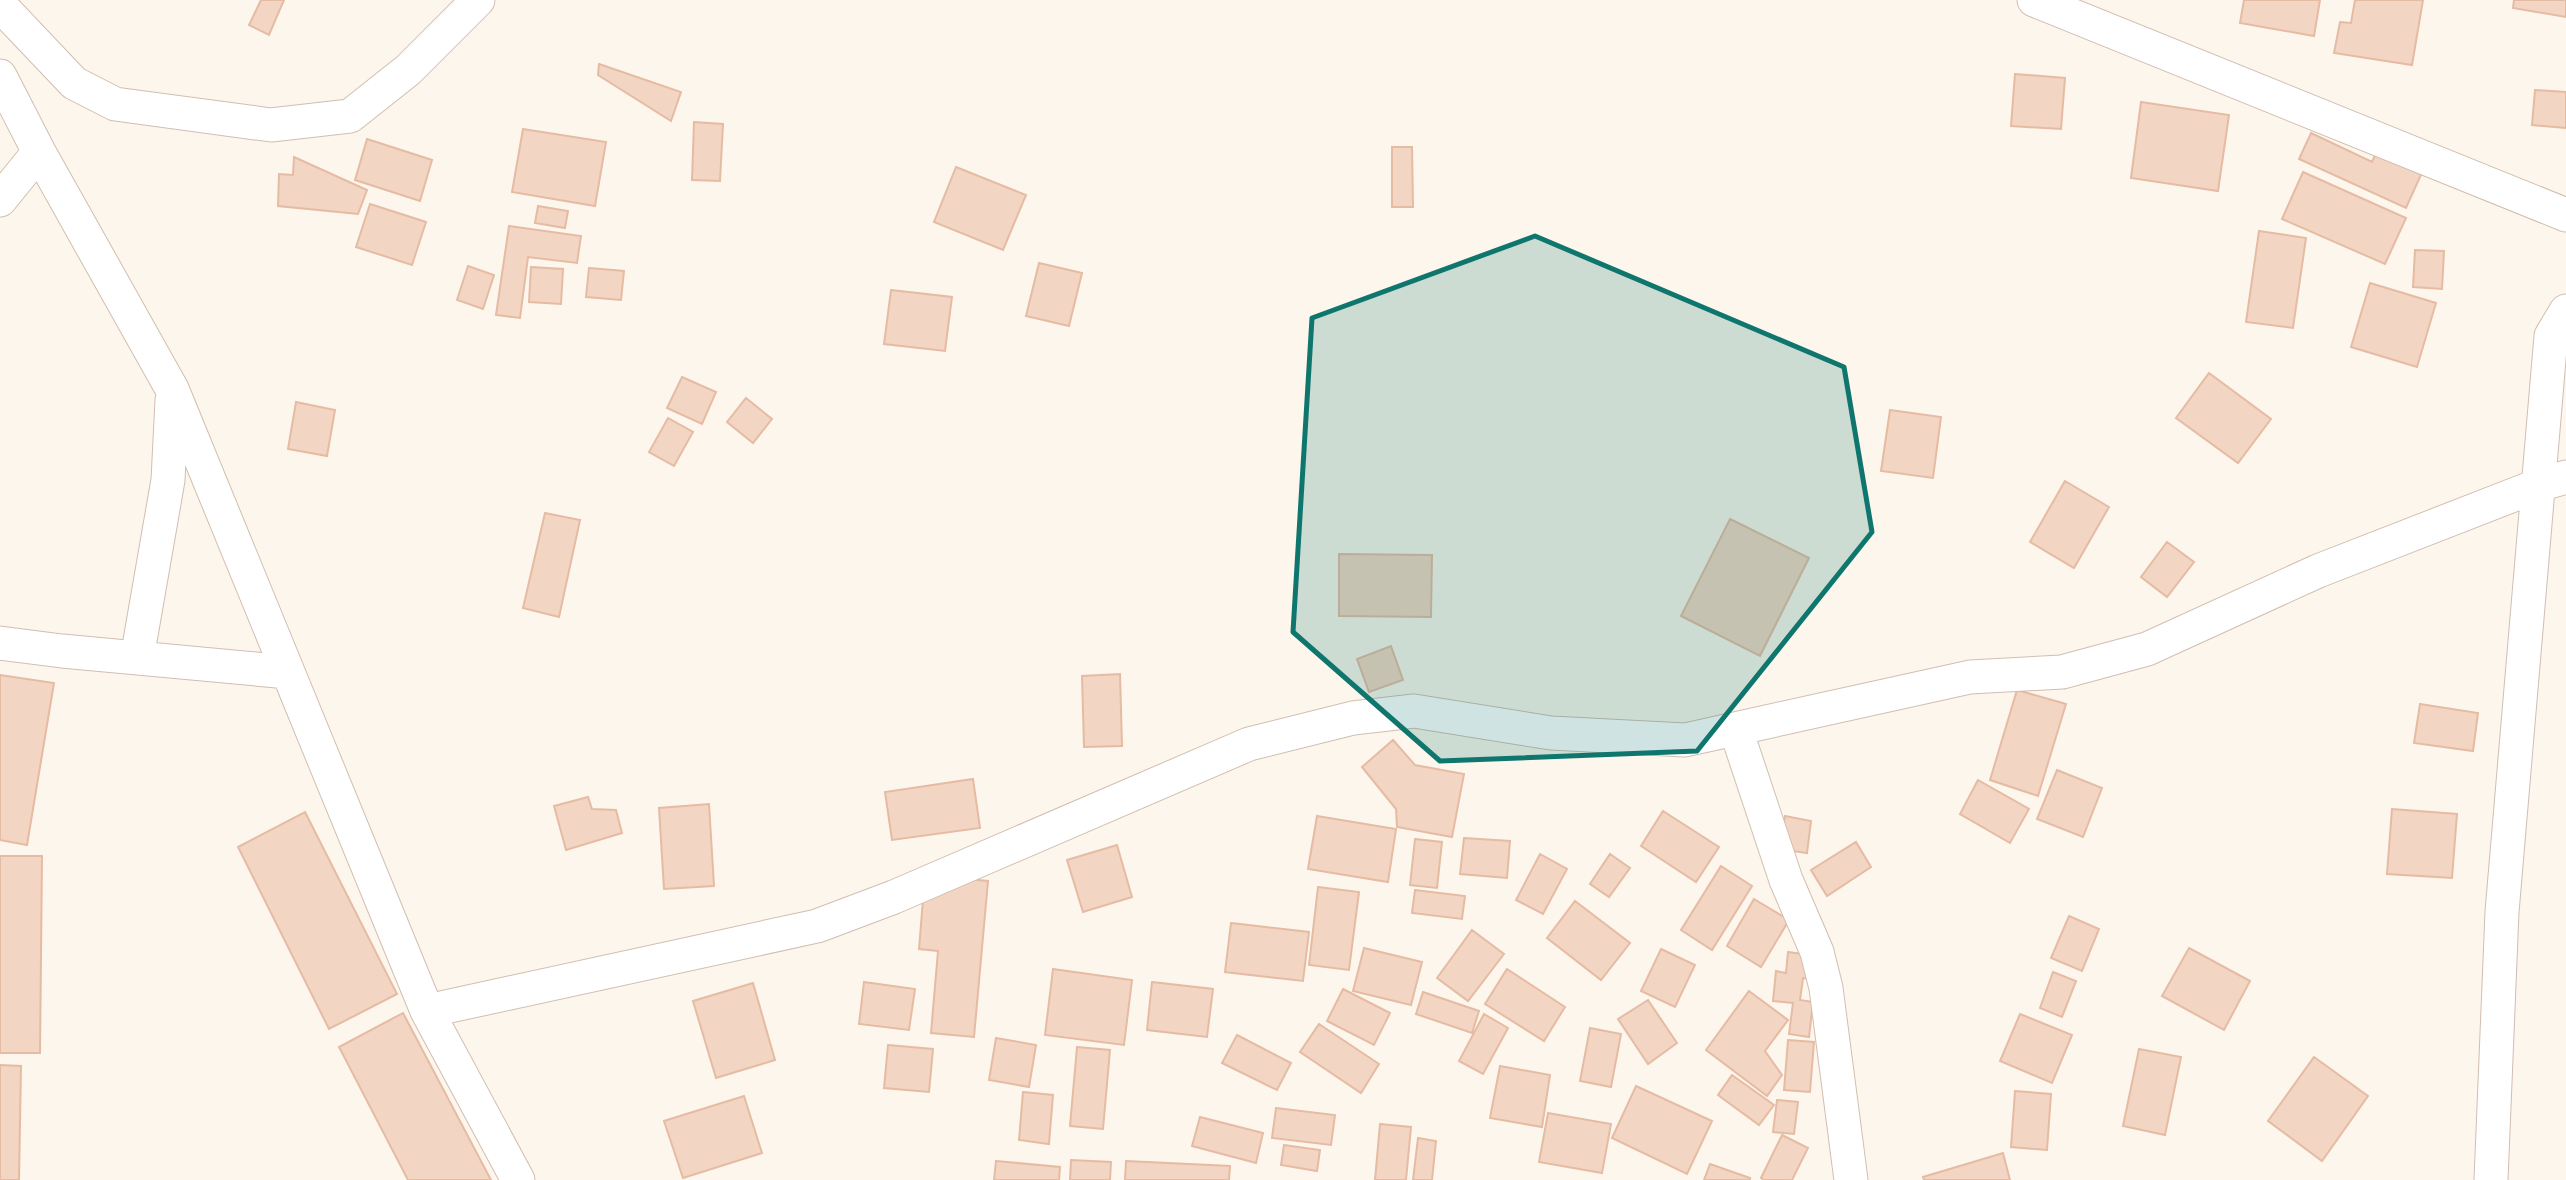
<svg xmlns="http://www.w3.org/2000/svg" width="2566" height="1180" font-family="'Exo 2',sans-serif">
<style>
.building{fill:#f3d5c3;stroke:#e6bba3;stroke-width:2}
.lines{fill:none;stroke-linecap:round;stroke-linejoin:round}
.street-casing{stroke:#d1beb0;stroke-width:35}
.street{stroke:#fff;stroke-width:33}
.marked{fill:#0f766e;fill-opacity:0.2;stroke:#0f766e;stroke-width:5;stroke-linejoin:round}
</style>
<rect width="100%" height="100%" fill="#fdf6ec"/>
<path class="building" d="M 261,0 L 284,0 L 269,35 L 249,25 Z
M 2244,0 L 2320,0 L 2314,36 L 2240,23 Z
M 2355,0 L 2423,0 L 2412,65 L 2334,53 L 2340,22 L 2351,23 Z
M 2514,0 L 2566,0 L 2566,17 L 2513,8 Z
M 599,64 L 681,92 L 671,121 L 598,75 Z
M 2015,74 L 2065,78 L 2061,129 L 2011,126 Z
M 2535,90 L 2566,92 L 2566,128 L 2532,125 Z
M 2141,102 L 2229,115 L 2218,191 L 2131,178 Z
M 694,122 L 723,124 L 720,181 L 692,180 Z
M 523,129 L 606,142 L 595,206 L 512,192 Z
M 2311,133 L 2372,162 L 2376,153 L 2425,166 L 2406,208 L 2299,159 Z
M 367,139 L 432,160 L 420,201 L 355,180 Z
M 1392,147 L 1412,147 L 1413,207 L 1392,207 Z
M 294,157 L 367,190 L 358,214 L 278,206 L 279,174 L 293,175 Z
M 956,167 L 1026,195 L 1003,250 L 934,222 Z
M 2303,172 L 2406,218 L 2385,264 L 2282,219 Z
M 370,204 L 426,222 L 412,265 L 356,247 Z
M 538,206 L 568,211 L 565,228 L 535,223 Z
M 509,226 L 581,236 L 577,263 L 528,257 L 520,318 L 496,315 Z
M 2259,231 L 2306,238 L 2293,328 L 2246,322 Z
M 2415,250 L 2444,251 L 2442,289 L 2413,287 Z
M 1039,263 L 1082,273 L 1069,326 L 1026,316 Z
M 468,266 L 494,275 L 483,309 L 457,300 Z
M 531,267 L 563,269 L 561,304 L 529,302 Z
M 589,268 L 624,271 L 621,300 L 586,297 Z
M 2370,283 L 2436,303 L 2417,367 L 2351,347 Z
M 891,290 L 952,297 L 945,351 L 884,344 Z
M 2209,373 L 2271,419 L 2238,463 L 2176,418 Z
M 682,377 L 716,392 L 702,424 L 667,408 Z
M 746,398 L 772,419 L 753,443 L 727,422 Z
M 296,402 L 335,410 L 327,456 L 288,449 Z
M 1890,410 L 1941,417 L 1933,478 L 1881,471 Z
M 668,418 L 693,432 L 674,466 L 649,452 Z
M 2065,481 L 2109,507 L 2074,568 L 2030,542 Z
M 545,513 L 580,520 L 559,617 L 523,608 Z
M 1730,519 L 1809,558 L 1760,656 L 1681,616 Z
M 2167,542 L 2194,562 L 2167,597 L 2141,577 Z
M 1339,554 L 1432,555 L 1431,617 L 1339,616 Z
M 1391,646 L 1403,680 L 1369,692 L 1357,659 Z
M 1120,674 L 1122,746 L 1084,747 L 1082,676 Z
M 0,675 L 54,683 L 27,845 L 0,840 Z
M 2017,690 L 2066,704 L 2038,796 L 1990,780 Z
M 2420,704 L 2478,713 L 2473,751 L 2414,743 Z
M 1393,740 L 1415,765 L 1464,774 L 1452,837 L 1397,827 L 1396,809 L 1362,767 Z
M 2057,770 L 2102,788 L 2083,837 L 2037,819 Z
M 973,779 L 980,828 L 892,840 L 885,792 Z
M 1978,780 L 2029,809 L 2010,843 L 1960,814 Z
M 588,797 L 592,809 L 616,810 L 622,833 L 566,850 L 554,806 Z
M 709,804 L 714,886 L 664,889 L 659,808 Z
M 2392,809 L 2457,814 L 2452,878 L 2387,874 Z
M 1663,811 L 1719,847 L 1696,882 L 1641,846 Z
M 305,812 L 397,994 L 329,1029 L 238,847 Z
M 1317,816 L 1396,829 L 1388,882 L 1308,869 Z
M 1785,816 L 1811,821 L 1807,853 L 1779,849 Z
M 1464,838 L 1510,841 L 1507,878 L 1460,874 Z
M 1415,839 L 1442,842 L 1437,888 L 1410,885 Z
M 1856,842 L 1871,867 L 1827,896 L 1811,870 Z
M 1117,845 L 1132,897 L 1083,912 L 1067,860 Z
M 1540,854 L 1567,869 L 1543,914 L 1516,900 Z
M 1610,854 L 1630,868 L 1609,897 L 1590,884 Z
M 0,856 L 42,856 L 40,1053 L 0,1053 Z
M 1721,866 L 1752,886 L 1712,950 L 1681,930 Z
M 925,875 L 988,881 L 974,1037 L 931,1033 L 938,951 L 919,949 Z
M 1318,887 L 1359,892 L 1349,970 L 1309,965 Z
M 1415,890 L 1465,896 L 1462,919 L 1412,913 Z
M 1754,899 L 1789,920 L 1761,967 L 1727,946 Z
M 1575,901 L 1630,943 L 1601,980 L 1547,938 Z
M 2069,916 L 2099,929 L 2082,971 L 2051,958 Z
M 1231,923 L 1309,932 L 1303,981 L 1225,972 Z
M 1472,930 L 1504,954 L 1468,1001 L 1437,978 Z
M 1364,948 L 1422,962 L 1411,1005 L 1353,991 Z
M 2189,948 L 2250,981 L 2224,1030 L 2162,996 Z
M 1661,949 L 1695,965 L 1675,1007 L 1641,991 Z
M 1788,952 L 1819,956 L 1816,979 L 1803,978 L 1800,1000 L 1813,1002 L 1809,1037 L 1789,1034 L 1793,1003 L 1773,1001 L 1776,971 L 1786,973 Z
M 1053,969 L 1132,980 L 1124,1045 L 1045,1035 Z
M 1507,969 L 1565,1007 L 1544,1041 L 1485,1004 Z
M 2053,972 L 2076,981 L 2062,1017 L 2040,1008 Z
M 864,982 L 915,989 L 909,1030 L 859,1024 Z
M 1152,982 L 1213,989 L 1207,1037 L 1147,1030 Z
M 753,983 L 775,1060 L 716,1078 L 693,1001 Z
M 1343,989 L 1390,1013 L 1374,1045 L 1327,1021 Z
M 1749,991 L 1788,1020 L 1765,1051 L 1782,1075 L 1767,1096 L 1706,1050 Z
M 1423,992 L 1479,1011 L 1472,1033 L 1416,1014 Z
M 1648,1000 L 1677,1043 L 1648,1064 L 1618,1019 Z
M 403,1013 L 491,1180 L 408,1180 L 339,1047 Z
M 1484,1014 L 1508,1028 L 1483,1074 L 1459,1061 Z
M 2020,1014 L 2072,1035 L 2052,1083 L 2000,1061 Z
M 1319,1024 L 1379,1064 L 1361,1093 L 1300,1052 Z
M 1590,1028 L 1621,1034 L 1611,1087 L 1580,1081 Z
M 1237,1035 L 1291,1063 L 1277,1090 L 1222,1063 Z
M 996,1038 L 1036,1045 L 1029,1087 L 989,1080 Z
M 1788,1040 L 1814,1042 L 1810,1092 L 1784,1090 Z
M 888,1045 L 933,1049 L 929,1092 L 884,1088 Z
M 1077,1047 L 1110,1050 L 1103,1129 L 1070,1126 Z
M 2139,1049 L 2181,1057 L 2165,1135 L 2123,1126 Z
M 2314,1057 L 2368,1096 L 2322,1161 L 2268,1121 Z
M 0,1065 L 21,1066 L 19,1180 L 0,1180 Z
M 1500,1066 L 1550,1075 L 1542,1127 L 1490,1118 Z
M 1732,1075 L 1774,1105 L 1759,1125 L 1718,1095 Z
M 1636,1086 L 1712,1121 L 1687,1174 L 1612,1138 Z
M 2015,1091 L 2051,1094 L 2047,1150 L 2011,1147 Z
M 1023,1092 L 1053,1095 L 1049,1144 L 1019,1140 Z
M 744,1096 L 762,1153 L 683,1178 L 664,1121 Z
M 1777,1100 L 1798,1102 L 1794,1134 L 1773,1132 Z
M 1276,1108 L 1335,1115 L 1331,1145 L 1272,1138 Z
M 1548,1113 L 1611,1124 L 1602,1173 L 1539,1162 Z
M 1200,1117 L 1263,1133 L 1256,1163 L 1192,1146 Z
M 1380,1124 L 1411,1127 L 1406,1180 L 1375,1180 Z
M 1782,1135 L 1808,1148 L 1792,1180 L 1764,1180 L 1761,1178 Z
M 1418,1138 L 1436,1141 L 1432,1180 L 1413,1180 Z
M 1284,1145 L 1320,1150 L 1317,1171 L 1281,1165 Z
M 2003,1153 L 2010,1180 L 1924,1180 L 1923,1177 Z
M 1071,1160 L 1111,1162 L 1110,1180 L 1070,1180 Z
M 996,1161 L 1060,1167 L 1059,1180 L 994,1180 Z
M 1126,1161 L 1230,1166 L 1229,1180 L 1125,1180 Z
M 1710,1164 L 1750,1178 L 1750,1180 L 1704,1180 Z"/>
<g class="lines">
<defs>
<path id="street" d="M 2034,0 L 2566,215
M 0,5 L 74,83 L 115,104 L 271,125 L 350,116 L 408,70 L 478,0
M 0,76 L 39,152 L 172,389 L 427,1011 L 518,1180
M 0,200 L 39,152
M 0,643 L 62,651 L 288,672
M 137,658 L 168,480 L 172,400
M 1736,730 L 1786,880 L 1817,952 L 1826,988 L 1851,1180
M 427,1011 L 817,926 L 894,897 L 1249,744 L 1353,718 L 1414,711 L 1551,733 L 1685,740 L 1970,677 L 2062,672 L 2147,649 L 2318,571 L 2539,485 L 2566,477
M 2491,1180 L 2502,912 L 2551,336 L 2566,311"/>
</defs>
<use href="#street" class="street-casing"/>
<use href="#street" class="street"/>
</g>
<path class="marked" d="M 1535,236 L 1844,367 L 1872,532 L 1697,751 L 1440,761 L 1293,632 L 1312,318 Z"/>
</svg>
